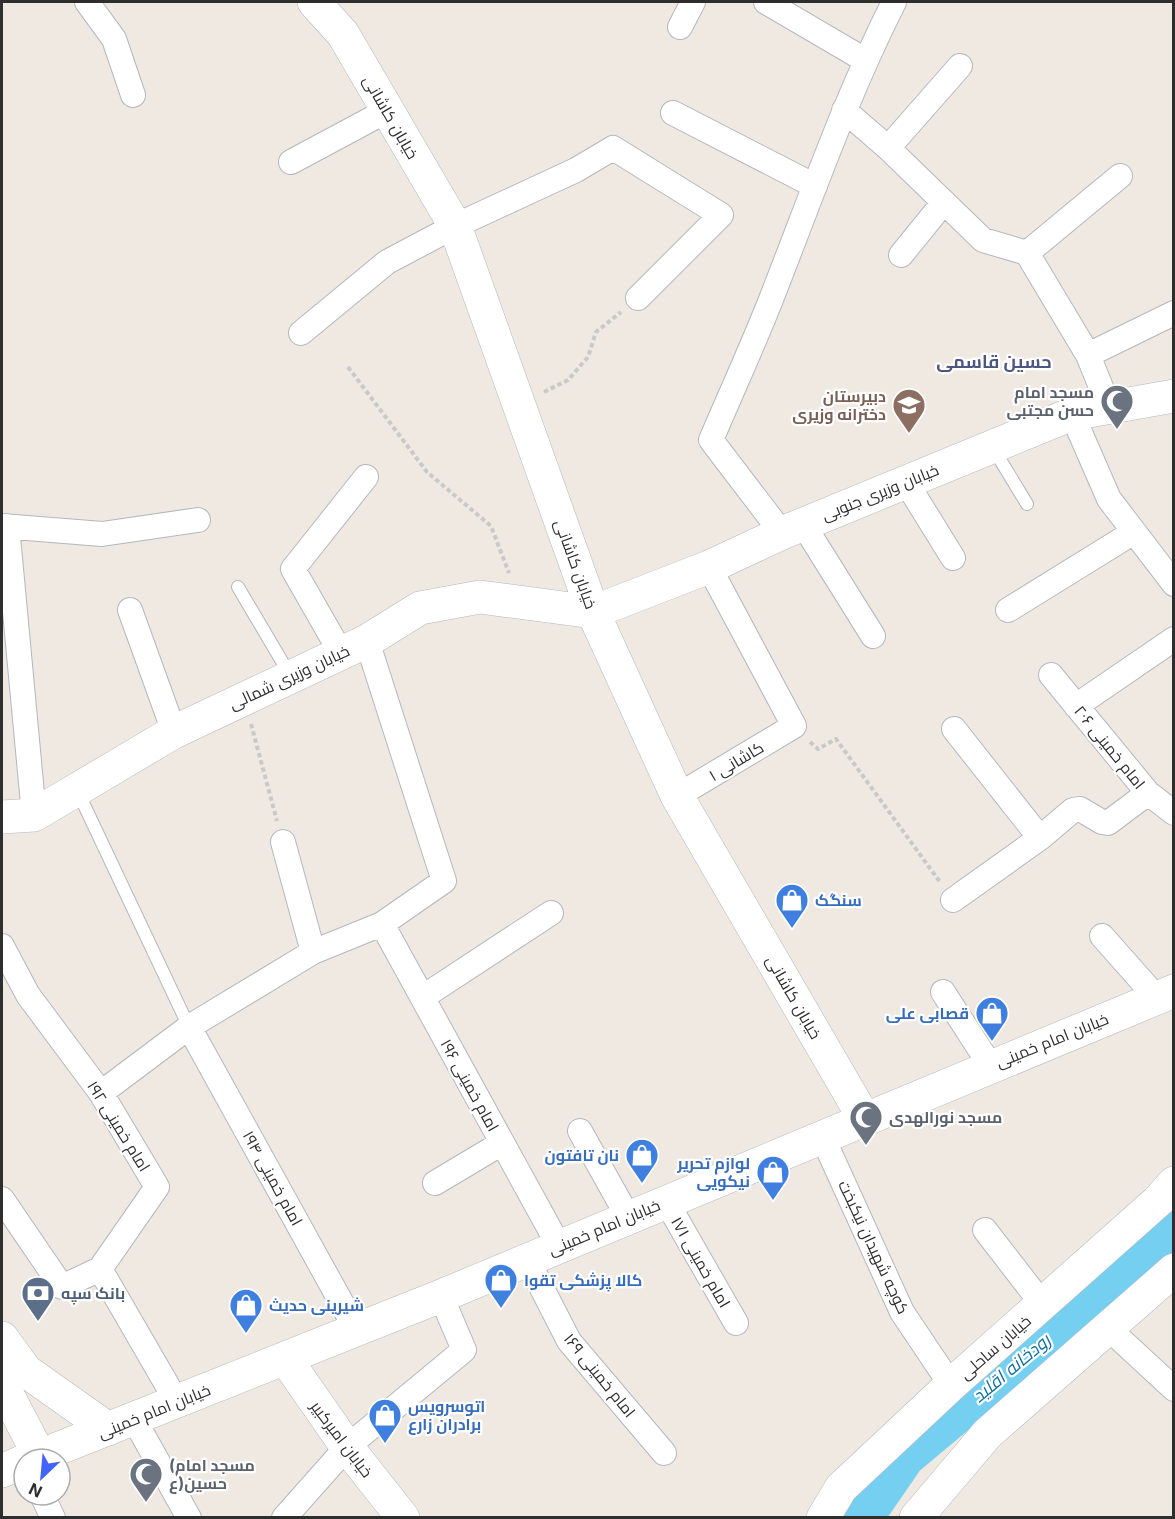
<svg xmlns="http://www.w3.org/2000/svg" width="1175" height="1519" font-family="Inter,Cairo,sans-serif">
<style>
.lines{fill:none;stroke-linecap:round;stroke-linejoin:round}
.river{stroke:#75cff0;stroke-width:40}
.lane-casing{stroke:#b4b7c1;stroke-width:14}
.street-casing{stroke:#b4b7c1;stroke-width:26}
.secondary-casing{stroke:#b4b7c1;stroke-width:34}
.path{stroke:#c9c9c9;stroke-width:4;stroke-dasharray:4.5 3;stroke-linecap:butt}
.lane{stroke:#fff;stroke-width:12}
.street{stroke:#fff;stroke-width:24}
.secondary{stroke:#fff;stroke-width:33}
.labels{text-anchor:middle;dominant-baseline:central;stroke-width:4.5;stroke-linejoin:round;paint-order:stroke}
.street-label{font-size:16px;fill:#2e2e2e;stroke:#fff}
.worship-label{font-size:16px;font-weight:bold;fill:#5b616d;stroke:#fff;text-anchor:start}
.education-label{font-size:16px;font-weight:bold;fill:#785e54;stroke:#fff;text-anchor:end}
.shop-label{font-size:16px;font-weight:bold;fill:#366cbe;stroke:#fff;text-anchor:start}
.service-label{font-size:16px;font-weight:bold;fill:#4e5e75;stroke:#fff;text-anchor:start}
.neighbourhood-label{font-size:18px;font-weight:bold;fill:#4d5680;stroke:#fff}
.water-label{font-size:18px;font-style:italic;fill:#0d6fa3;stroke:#fff}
</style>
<rect width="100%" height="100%" fill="#efe9e1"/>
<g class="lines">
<path class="river" d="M 863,1518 L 905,1457 L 1174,1232"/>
<defs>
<path id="lane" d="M 993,448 L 1027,504
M 238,587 L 290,675
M 77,790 L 189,1027"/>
<path id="street" d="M 87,2 L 114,39 L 133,95
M 766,2 L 865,60
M 680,27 L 693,2
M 844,110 L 888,148 L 983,240 L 1027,253 L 1088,355 L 1109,407
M 673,113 L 815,186
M 888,148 L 960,66
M 291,162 L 388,110
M 1027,253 L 1120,176
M 901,255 L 944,202
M 301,333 L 387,262 L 455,226 L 576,170 L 613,148 L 721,215 L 638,298
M 1088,355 L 1174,313
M 1072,414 L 1109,499 L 1174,584
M 906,482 L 953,558
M 803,524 L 873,636
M 2,526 L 102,534 L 198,520
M 7,526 L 34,815
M 782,533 L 711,440 C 733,388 757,337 777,284 C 814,189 848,93 894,2
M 130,610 L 174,732
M 1008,610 L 1134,532
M 341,653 L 293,569 L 366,477
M 1051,675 L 1148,793 L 1174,813
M 1076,706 L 1174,639
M 954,729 L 1040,838
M 677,796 L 794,726 L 709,567
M 283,842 L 313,952
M 953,900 L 1040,838 L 1073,810 L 1080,809 L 1102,822 L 1108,823 L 1148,793
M 382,924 L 559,1246
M 1102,936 L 1156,997
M 2,946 L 28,995 L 101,1093 L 157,1187 L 100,1269 L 177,1402
M 943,992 L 990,1065
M 423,997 L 551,913
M 189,1027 L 356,1329
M 101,1093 L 189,1027 L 313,952 L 382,924 L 444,881 L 367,641
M 580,1131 L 628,1217
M 822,1136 L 902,1312 L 951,1385
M 435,1183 L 502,1143
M 2,1199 L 62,1287 L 100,1269
M 666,1201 L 736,1323
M 985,1230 L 1043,1305
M 527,1259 L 569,1341 L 664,1453
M 1108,1328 L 1174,1389
M 134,1419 L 189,1518
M 42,1495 L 53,1518
M 284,1518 L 347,1447 L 464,1350 L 441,1296"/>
<path id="secondary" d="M 314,2 L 343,34 L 455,226 L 593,612 L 677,796 L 864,1118
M 2,817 L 34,815 L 174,732 L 367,641 L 420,608 L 480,597 L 593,612 L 709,567 L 782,533 L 1072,414 L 1174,396
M 2,1338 L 26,1371 L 108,1429
M 285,1358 L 347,1447 L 403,1518
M 2,1384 L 40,1457
M 32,1459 L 441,1296 L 1174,991
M 2,1471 L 24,1461
M 823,1518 L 841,1488 L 951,1385 L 1158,1201 L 1174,1183
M 916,1518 L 987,1434 L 1174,1270"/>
</defs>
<use href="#lane" class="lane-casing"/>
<use href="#street" class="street-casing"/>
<use href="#secondary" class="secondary-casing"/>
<path class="path" d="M 348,367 L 427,472 L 491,526 L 509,573
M 544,392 L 568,380 L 588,357 L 596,332 L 621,312
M 251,724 L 277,821
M 810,742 L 818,749 L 836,739 L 940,882"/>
<use href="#lane" class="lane"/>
<use href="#street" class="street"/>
<use href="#secondary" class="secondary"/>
</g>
<defs>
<symbol id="mosque-pin" viewBox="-11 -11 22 30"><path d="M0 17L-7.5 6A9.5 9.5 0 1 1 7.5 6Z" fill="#6b7280" stroke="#fff"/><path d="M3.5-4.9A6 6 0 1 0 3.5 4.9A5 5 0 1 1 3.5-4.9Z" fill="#fff"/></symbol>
<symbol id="school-pin" viewBox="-11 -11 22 30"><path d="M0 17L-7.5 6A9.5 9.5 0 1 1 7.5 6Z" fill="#8d6e63" stroke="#fff"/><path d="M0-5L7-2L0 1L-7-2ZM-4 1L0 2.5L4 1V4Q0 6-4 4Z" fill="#fff"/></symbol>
<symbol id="shop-pin" viewBox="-11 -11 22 30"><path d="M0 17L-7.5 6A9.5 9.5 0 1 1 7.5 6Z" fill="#3f7fe0" stroke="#fff"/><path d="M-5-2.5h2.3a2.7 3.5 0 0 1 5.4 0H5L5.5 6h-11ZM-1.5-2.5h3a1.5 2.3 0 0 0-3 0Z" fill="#fff"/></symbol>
<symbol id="bank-pin" viewBox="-11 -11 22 30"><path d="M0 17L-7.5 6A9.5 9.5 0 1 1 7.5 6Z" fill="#5c6f8a" stroke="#fff"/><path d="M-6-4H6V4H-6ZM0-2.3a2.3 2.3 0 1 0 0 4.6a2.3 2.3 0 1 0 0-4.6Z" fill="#fff"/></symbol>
</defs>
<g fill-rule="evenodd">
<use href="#mosque-pin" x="1098" y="382" width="38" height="52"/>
<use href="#school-pin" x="890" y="386" width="38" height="52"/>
<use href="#shop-pin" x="773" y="881" width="38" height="52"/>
<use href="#shop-pin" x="973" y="994" width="38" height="52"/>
<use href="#mosque-pin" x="847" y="1098" width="38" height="52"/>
<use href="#shop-pin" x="623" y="1136" width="38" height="52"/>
<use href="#shop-pin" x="754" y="1153" width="38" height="52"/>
<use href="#shop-pin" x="482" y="1261" width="38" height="52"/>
<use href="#bank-pin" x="19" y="1274" width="38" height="52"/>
<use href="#shop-pin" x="227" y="1286" width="38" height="52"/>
<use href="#shop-pin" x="366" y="1396" width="38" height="52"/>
<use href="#mosque-pin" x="127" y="1455" width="38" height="52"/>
</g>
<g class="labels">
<g class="street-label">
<text transform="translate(391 117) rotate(60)">خیابان کاشانی</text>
<text transform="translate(880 492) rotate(-22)">خیابان وزیری جنوبی</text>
<text transform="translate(576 564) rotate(70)">خیابان کاشانی</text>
<text transform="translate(289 677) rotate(-25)">خیابان وزیری شمالی</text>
<text transform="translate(1110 747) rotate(51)">امام خمینی ۲۰۶</text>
<text transform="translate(736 761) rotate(-31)">کاشانی ۱</text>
<text transform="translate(794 997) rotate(60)">خیابان کاشانی</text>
<text transform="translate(1052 1040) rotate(-22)">خیابان امام خمینی</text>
<text transform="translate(470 1085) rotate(61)">امام خمینی ۱۹۶</text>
<text transform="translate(119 1126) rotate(58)">امام خمینی ۱۹۲</text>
<text transform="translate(273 1178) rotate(61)">امام خمینی ۱۹۴</text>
<text transform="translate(604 1227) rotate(-23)">خیابان امام خمینی</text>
<text transform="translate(874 1247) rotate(65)">کوچه شهیدان نیکبخت</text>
<text transform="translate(701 1262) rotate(60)">امام خمینی ۱۷۱</text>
<text transform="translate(995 1347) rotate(-41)">خیابان ساحلی</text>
<text transform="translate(600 1375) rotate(51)">امام خمینی ۱۶۹</text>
<text transform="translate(154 1411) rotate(-22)">خیابان امام خمینی</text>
<text transform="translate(342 1439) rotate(53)">خیابان امیرکبیر</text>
</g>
<g class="worship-label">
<text x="1094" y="392" text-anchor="end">مسجد امام<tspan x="1094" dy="18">حسن مجتبی</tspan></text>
<text x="889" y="1117">مسجد نورالهدی</text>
<text x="169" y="1465">(مسجد امام<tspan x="169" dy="18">حسین(ع</tspan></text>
</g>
<g class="education-label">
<text x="886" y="396">دبیرستان<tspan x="886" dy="18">دخترانه وزیری</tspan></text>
</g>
<g class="shop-label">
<text x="815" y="900">سنگک</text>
<text x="969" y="1013" text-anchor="end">قصابی علی</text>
<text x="619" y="1155" text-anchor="end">نان تافتون</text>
<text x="750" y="1163" text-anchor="end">لوازم تحریر<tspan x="750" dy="18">نیکویی</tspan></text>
<text x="524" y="1280">کالا پزشکی تقوا</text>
<text x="269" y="1305">شیرینی حدیث</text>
<text x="408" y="1406">اتوسرویس<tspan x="408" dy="18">برادران زارع</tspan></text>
</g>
<g class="service-label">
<text x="61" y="1293">بانک سپه</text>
</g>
<g class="neighbourhood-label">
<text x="994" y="361">حسین قاسمی</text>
</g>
<g class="water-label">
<text transform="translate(1011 1368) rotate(-40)">رودخانه اقلید</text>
</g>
</g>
<rect width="1175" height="1519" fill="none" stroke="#2e2e2e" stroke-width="6"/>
<g transform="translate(42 1477) rotate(206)"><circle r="28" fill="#ffffff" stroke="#ababab" stroke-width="1.5"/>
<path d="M0-4.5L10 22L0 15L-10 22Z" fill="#4264fb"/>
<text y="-9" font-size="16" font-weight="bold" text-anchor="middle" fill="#2e2e2e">N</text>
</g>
</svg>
